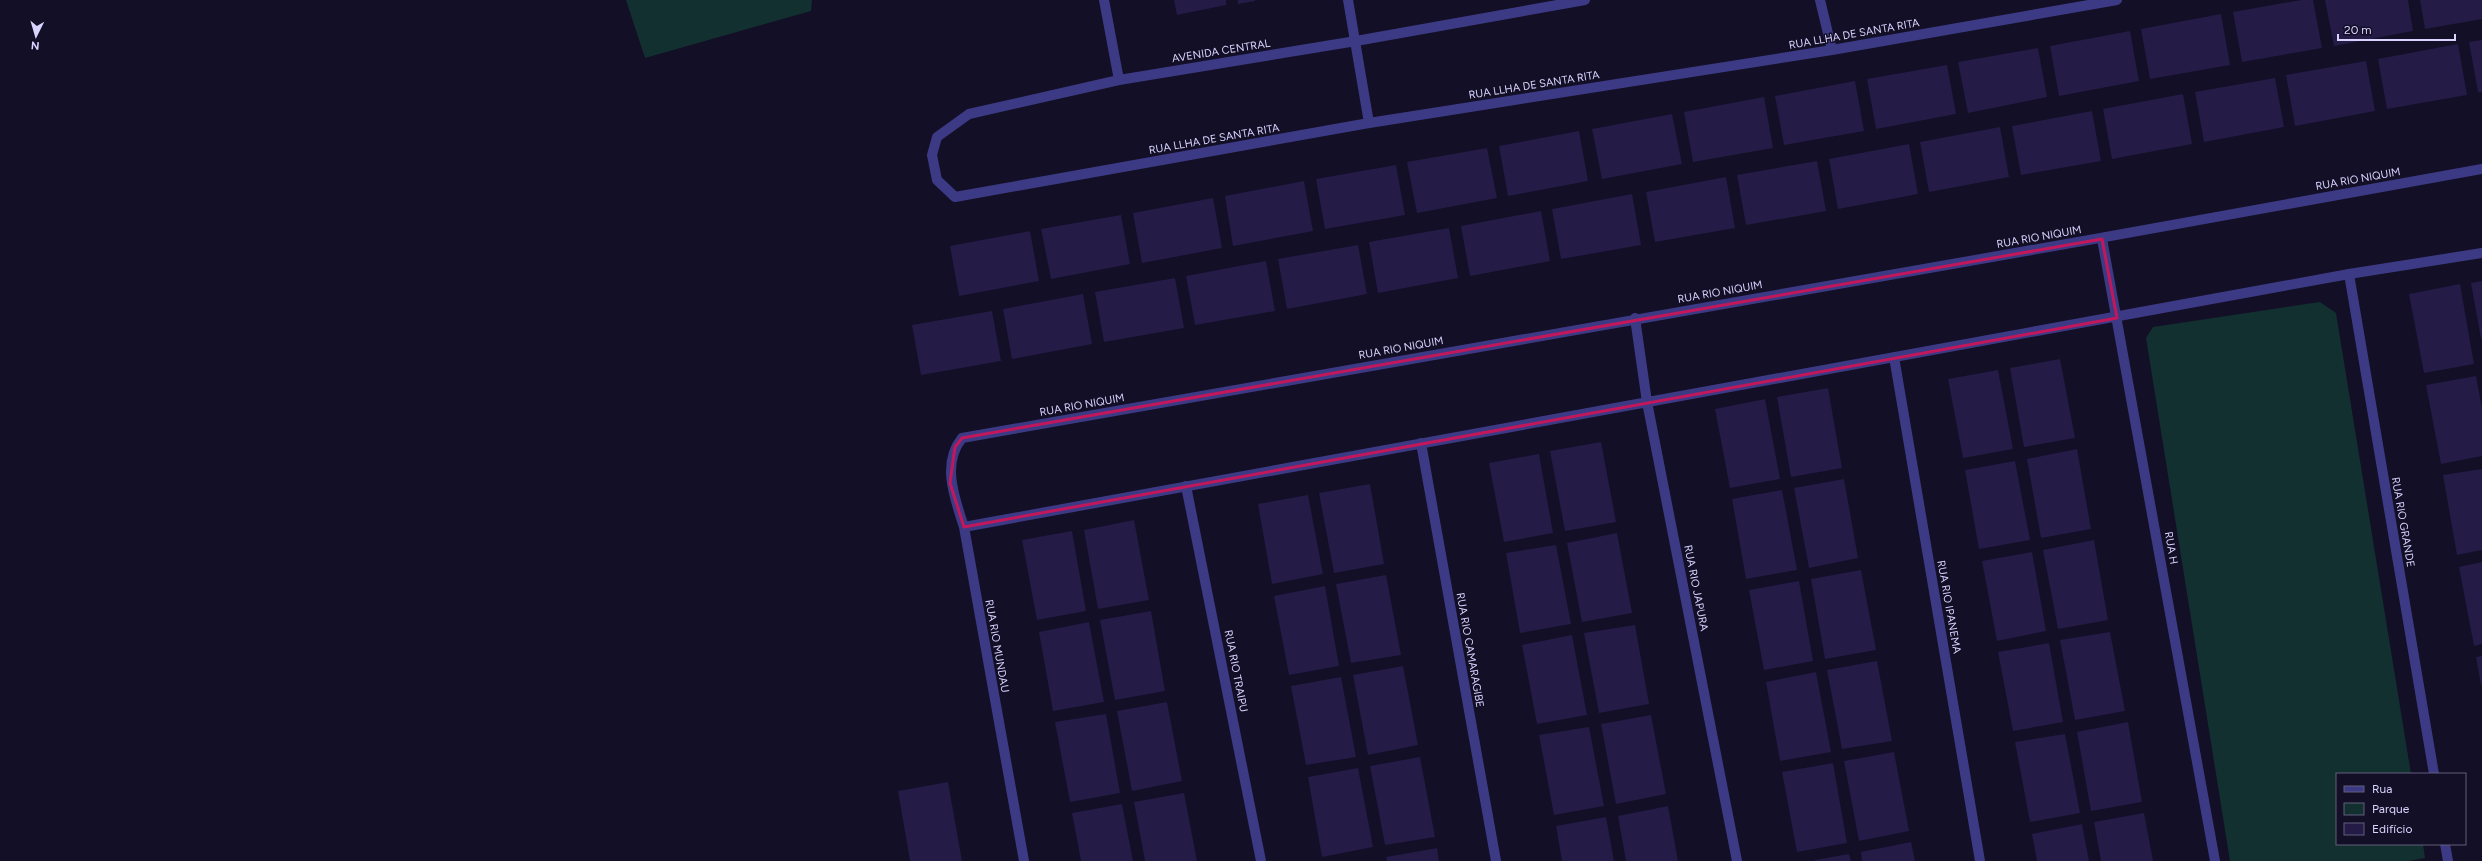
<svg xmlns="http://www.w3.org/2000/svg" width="2482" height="861" font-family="Figtree,sans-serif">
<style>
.green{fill:#12302f}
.building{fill:#241b47}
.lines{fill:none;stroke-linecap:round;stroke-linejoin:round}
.minor{stroke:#3d3a85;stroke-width:10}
.marked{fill:none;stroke:#c2185b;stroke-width:3;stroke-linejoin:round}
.labels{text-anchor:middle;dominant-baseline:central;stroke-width:3;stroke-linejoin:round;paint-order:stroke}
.street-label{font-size:11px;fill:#d9d4ff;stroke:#130f26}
</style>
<rect width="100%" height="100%" fill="#130f26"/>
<path class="green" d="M 626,0 L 812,0 L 811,11 L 645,58 Z
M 2320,302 L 2336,313 L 2411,774 L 2337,774 L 2337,844 L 2423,844 L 2425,858 L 2409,861 L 2230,861 L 2146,338 L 2153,327 Z"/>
<path class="building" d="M 1174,0 L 1226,0 L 1226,5 L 1177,15 Z
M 1238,0 L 1255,0 L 1255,1 L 1238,4 Z
M 2301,0 L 2313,0 L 2322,48 L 2242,62 L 2233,12 Z
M 2325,0 L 2408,0 L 2413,31 L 2334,46 Z
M 2420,0 L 2482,0 L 2482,19 L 2425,29 Z
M 2221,14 L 2230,65 L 2150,79 L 2141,29 Z
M 2130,31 L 2139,81 L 2059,96 L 2050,46 Z
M 2482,40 L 2482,92 L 2478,92 L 2469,42 Z
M 2458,44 L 2467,95 L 2387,109 L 2378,59 Z
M 2038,48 L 2047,97 L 1968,113 L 1958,62 Z
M 2366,61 L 2375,111 L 2295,126 L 2286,75 Z
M 1947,65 L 1956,114 L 1876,129 L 1867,79 Z
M 2275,78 L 2284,127 L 2204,142 L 2195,92 Z
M 1855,81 L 1864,131 L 1784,145 L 1775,96 Z
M 2183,94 L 2192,144 L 2112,159 L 2103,109 Z
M 1764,97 L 1773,148 L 1693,162 L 1684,112 Z
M 2092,111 L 2101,161 L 2021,175 L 2012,126 Z
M 1672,114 L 1682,164 L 1602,179 L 1592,129 Z
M 2000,127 L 2009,177 L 1929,192 L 1920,142 Z
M 1579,131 L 1588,181 L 1508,196 L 1499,146 Z
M 1909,144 L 1918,194 L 1838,209 L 1829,159 Z
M 1487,148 L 1497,198 L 1417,213 L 1407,162 Z
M 1817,161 L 1826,211 L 1746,225 L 1737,175 Z
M 1396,165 L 1405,215 L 1325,229 L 1316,179 Z
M 1726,177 L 1735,228 L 1655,242 L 1646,192 Z
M 1304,181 L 1313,231 L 1233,246 L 1225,196 Z
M 1632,194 L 1641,245 L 1561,259 L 1552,209 Z
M 1213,198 L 1222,248 L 1142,263 L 1133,213 Z
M 1541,211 L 1550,261 L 1470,276 L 1461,226 Z
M 1121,215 L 1130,264 L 1051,279 L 1041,229 Z
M 1449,228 L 1458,278 L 1378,293 L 1369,242 Z
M 1030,231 L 1039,281 L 959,296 L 950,246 Z
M 1358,245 L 1367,294 L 1287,309 L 1278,259 Z
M 1266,261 L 1275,311 L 1195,325 L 1186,276 Z
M 1175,278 L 1184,328 L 1104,342 L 1095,292 Z
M 2482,281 L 2482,339 L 2481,339 L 2471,283 Z
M 2460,284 L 2474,364 L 2424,373 L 2409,294 Z
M 1083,294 L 1092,344 L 1012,359 L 1003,309 Z
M 992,311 L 1001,361 L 921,375 L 912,325 Z
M 2060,359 L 2075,438 L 2024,447 L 2010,368 Z
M 1998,370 L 2013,449 L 1963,458 L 1948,379 Z
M 2476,376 L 2482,408 L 2482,456 L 2441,464 L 2426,385 Z
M 1828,388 L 1842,468 L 1791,477 L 1777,397 Z
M 1765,399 L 1780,479 L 1730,488 L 1715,409 Z
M 1601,442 L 1616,522 L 1565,531 L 1550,451 Z
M 2077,449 L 2091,529 L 2041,538 L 2027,459 Z
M 1539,454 L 1553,533 L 1504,542 L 1489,463 Z
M 2015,461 L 2030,540 L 1979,549 L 1965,470 Z
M 2482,469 L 2482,550 L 2457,555 L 2443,475 Z
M 1844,479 L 1858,558 L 1809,568 L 1794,488 Z
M 1370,484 L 1384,564 L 1334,573 L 1319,493 Z
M 1782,490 L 1797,570 L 1746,579 L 1732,499 Z
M 1308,495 L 1323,574 L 1272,584 L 1258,504 Z
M 1134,520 L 1149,600 L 1098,609 L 1084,530 Z
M 1072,531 L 1086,611 L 1037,620 L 1022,540 Z
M 1617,533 L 1632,613 L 1582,622 L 1567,543 Z
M 2094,540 L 2108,620 L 2058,629 L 2043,550 Z
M 1556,545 L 1571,624 L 1520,633 L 1506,553 Z
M 2032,552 L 2046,631 L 1997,641 L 1982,561 Z
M 2482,562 L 2482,644 L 2474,646 L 2459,567 Z
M 1861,570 L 1876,650 L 1825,659 L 1811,579 Z
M 1386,575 L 1401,655 L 1351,663 L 1336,584 Z
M 1799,581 L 1813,661 L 1764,670 L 1749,590 Z
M 1325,586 L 1339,666 L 1289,675 L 1274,596 Z
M 1151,611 L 1165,691 L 1115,700 L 1100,620 Z
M 1089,622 L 1104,702 L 1053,711 L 1039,632 Z
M 1635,625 L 1649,704 L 1599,713 L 1584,633 Z
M 2110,632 L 2125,711 L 2075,720 L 2060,640 Z
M 1572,635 L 1587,715 L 1537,724 L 1522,645 Z
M 2049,643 L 2063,722 L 2013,731 L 1998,652 Z
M 2482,656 L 2482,685 L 2481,685 L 2476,657 Z
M 1877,661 L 1892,741 L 1842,749 L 1827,670 Z
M 1403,666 L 1418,745 L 1368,755 L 1353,675 Z
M 1816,672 L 1831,752 L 1780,761 L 1766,682 Z
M 1341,677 L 1356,757 L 1306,765 L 1291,686 Z
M 1167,702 L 1182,781 L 1132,791 L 1117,711 Z
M 1106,714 L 1120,793 L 1070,802 L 1055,722 Z
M 1651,715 L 1666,794 L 1616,804 L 1601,724 Z
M 2128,722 L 2142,802 L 2091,811 L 2077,732 Z
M 1589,727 L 1604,806 L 1554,815 L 1539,735 Z
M 2065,734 L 2080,813 L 2030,822 L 2015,742 Z
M 1894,752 L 1909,831 L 1859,841 L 1844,761 Z
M 1420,757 L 1435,837 L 1385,845 L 1370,766 Z
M 1833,763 L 1847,843 L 1797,852 L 1782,772 Z
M 1358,768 L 1373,847 L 1322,857 L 1308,777 Z
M 948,782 L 962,861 L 910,861 L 898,791 Z
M 1184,793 L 1197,861 L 1145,861 L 1134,802 Z
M 1122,804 L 1133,861 L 1081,861 L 1072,813 Z
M 1668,806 L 1678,861 L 1626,861 L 1618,816 Z
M 2144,813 L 2153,861 L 2101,861 L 2094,822 Z
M 1606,817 L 1614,861 L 1562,861 L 1556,826 Z
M 2082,824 L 2089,861 L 2037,861 L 2032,834 Z
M 1911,842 L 1915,861 L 1862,861 L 1861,852 Z
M 1437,848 L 1439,861 L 1387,861 L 1386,857 Z
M 1849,854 L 1851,861 L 1815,861 L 1815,860 Z"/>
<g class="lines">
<path class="minor" d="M 1104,0 L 1119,80
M 1348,0 L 1369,123
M 1585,0 L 1356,41 L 1119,80 L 969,114 L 937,137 L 932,155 L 937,180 L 955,197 L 1369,123 L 1832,50 L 2117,0
M 1820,0 L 1832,50
M 2102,239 L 2215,861
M 2349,274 L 2434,774
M 1635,318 L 1647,402 L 1737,861
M 1894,357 L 1980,861
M 1421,443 L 1496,861
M 1186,486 L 1261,861
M 964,527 L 2349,274 L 2482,253
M 2445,844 L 2448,861
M 1024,861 L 964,527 C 955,499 941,464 962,438 C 1469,348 1976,262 2482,169"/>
</g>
<path class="marked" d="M 2102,239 L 2117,318 L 964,527 L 950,483 L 955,447 L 962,438 Z"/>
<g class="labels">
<g class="street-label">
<text transform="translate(1854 34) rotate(-10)">RUA LLHA DE SANTA RITA</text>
<text transform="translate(1221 51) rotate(-9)">AVENIDA CENTRAL</text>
<text transform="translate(1534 85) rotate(-9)">RUA LLHA DE SANTA RITA</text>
<text transform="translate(1214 139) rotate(-10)">RUA LLHA DE SANTA RITA</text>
<text transform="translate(2358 179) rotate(-10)">RUA RIO NIQUIM</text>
<text transform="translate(2039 237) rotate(-10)">RUA RIO NIQUIM</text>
<text transform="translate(1720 292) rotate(-10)">RUA RIO NIQUIM</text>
<text transform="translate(1401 348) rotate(-10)">RUA RIO NIQUIM</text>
<text transform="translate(1082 405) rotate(-10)">RUA RIO NIQUIM</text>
<text transform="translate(2403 522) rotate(80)">RUA RIO GRANDE</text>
<text transform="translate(2171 548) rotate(80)">RUA H</text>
<text transform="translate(1696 588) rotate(79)">RUA RIO JAPURA</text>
<text transform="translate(1949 607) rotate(80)">RUA RIO IPANEMA</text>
<text transform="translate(997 646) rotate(80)">RUA RIO MUNDAU</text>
<text transform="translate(1470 650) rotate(80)">RUA RIO CAMARAGIBE</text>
<text transform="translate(1236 671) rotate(79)">RUA RIO TRAIPU</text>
</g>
</g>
<rect x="2336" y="773" width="130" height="72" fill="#130f26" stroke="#625e7d"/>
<rect x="2344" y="786" width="20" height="6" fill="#3d3a85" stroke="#625e7d"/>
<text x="2372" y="793" font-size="12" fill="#d9d4ff">Rua</text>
<rect x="2344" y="803" width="20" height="12" fill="#12302f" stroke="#625e7d"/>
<text x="2372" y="813" font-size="12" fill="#d9d4ff">Parque</text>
<rect x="2344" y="823" width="20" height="12" fill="#241b47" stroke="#625e7d"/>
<text x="2372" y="833" font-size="12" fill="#d9d4ff">Edifício</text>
<g transform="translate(36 36) rotate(185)" stroke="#130f26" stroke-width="3" paint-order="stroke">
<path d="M0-3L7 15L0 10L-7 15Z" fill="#d9d4ff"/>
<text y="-6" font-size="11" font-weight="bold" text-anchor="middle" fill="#d9d4ff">N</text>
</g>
<path d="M2338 34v6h117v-6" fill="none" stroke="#d9d4ff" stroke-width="2"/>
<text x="2344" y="34" font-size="12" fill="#d9d4ff" stroke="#130f26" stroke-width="3" paint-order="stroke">20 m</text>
</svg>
